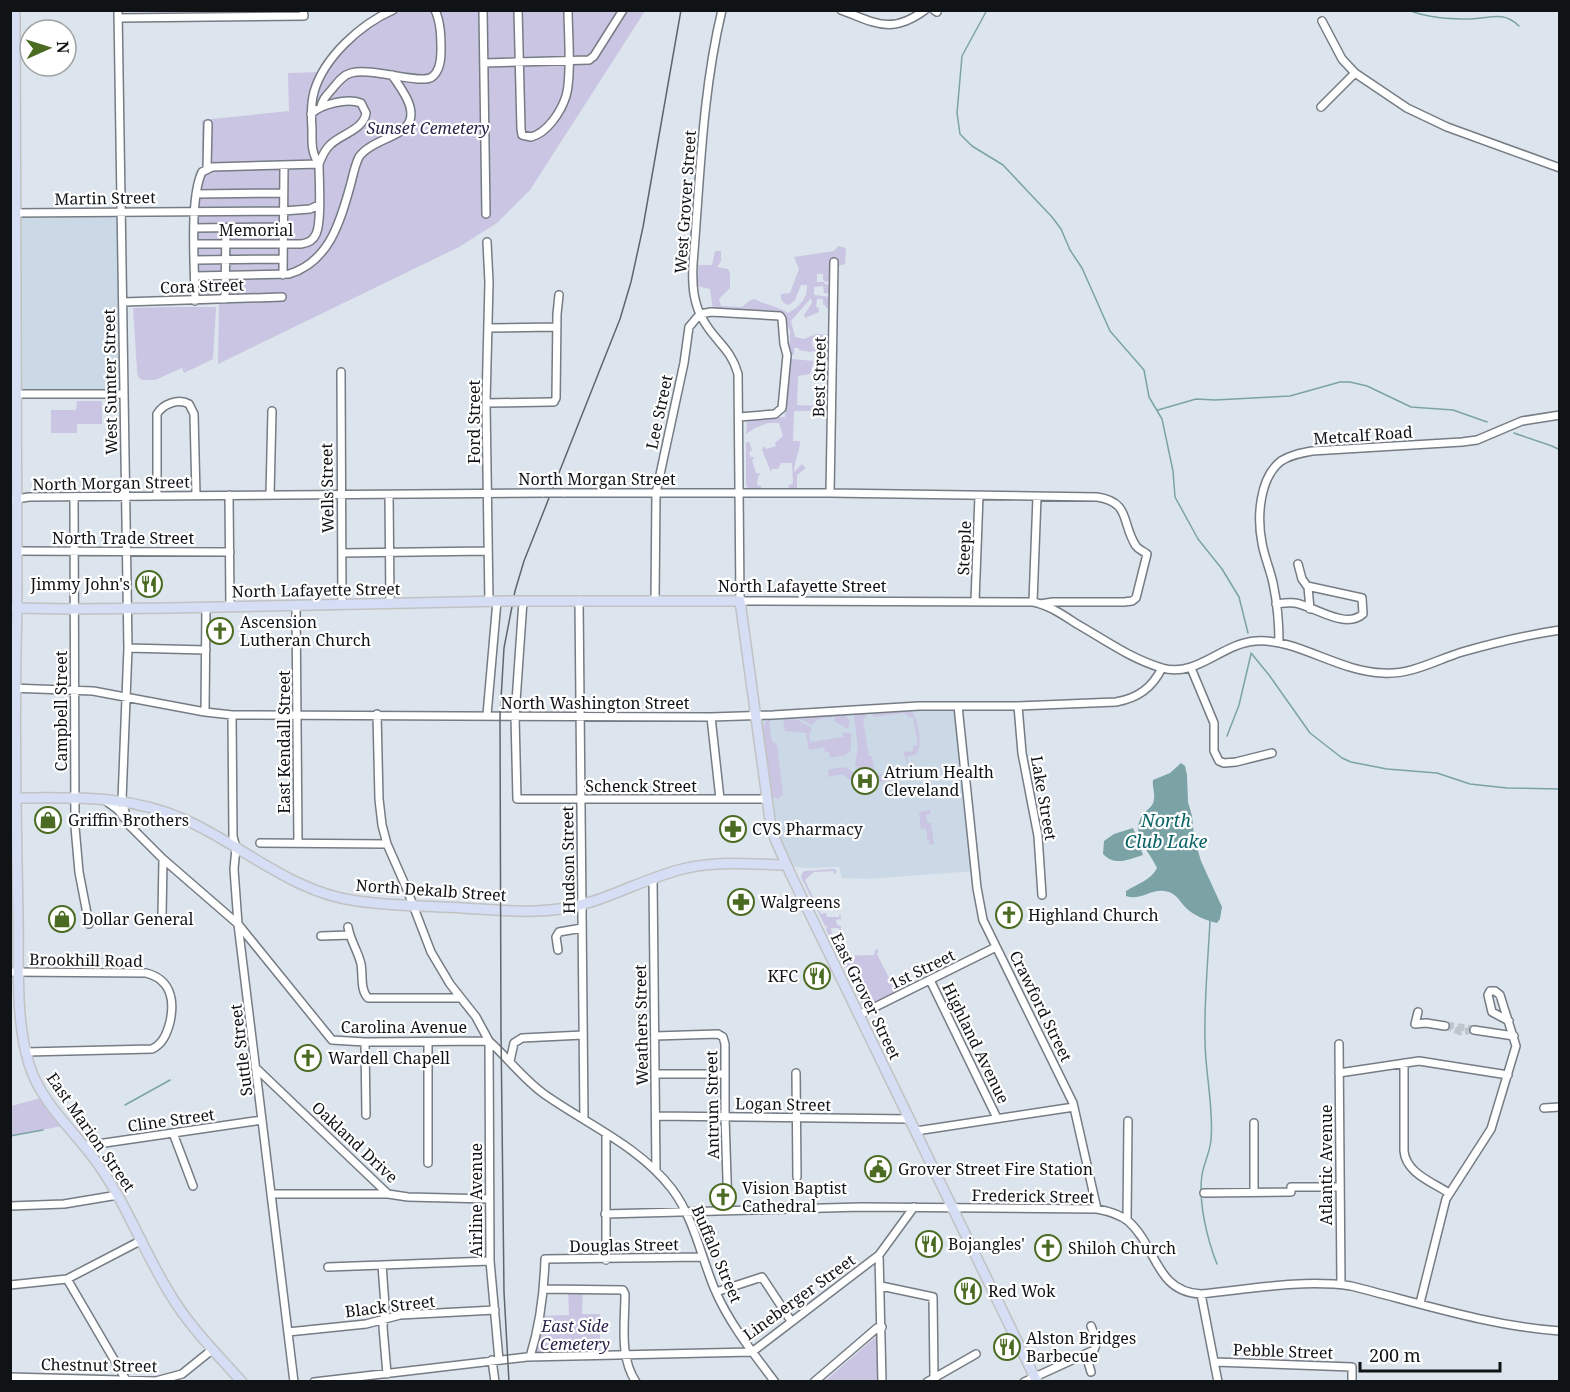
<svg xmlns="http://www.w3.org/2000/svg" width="1570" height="1392" font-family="'Noto Serif',serif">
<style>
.built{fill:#cbd9e7}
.green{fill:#cac5e2}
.water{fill:#7ba3a6}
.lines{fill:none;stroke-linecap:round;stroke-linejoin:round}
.stream{stroke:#7ba3a6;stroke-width:1.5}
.minor-tunnel{stroke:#bdc6cd;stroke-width:7;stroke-dasharray:7 3.5;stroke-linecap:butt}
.minor-casing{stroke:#757c84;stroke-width:10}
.major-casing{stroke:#c1c2c2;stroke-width:12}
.minor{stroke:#fff;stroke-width:7}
.major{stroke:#d6def5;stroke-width:9}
.rail{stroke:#60666b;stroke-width:1.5}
.minor-bridge-casing{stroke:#757c84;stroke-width:10;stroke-linecap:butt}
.major-bridge-casing{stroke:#c1c2c2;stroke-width:12;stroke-linecap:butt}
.minor-bridge{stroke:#fff;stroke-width:7}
.major-bridge{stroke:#d6def5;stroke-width:9}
.labels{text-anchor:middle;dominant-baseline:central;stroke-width:4.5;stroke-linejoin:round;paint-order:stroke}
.park-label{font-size:16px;font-style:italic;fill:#2d224b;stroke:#fff}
.street-label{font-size:16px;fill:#101316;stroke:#fff}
.poi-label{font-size:16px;fill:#101316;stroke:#fff;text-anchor:start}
.water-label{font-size:18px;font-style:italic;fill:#096266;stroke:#fff}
</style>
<rect width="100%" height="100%" fill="#dce5ed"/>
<path class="built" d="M 121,211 L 124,394 L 16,394 L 15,213 Z
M 958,706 L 976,871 L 867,879 L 842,878 L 839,867 L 803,868 L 786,865 L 775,839 L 756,716 Z"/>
<path class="green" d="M 393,11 L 645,11 L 530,190 L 497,223 L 459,247 L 218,364 L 219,304 L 195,305 L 194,211 L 207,162 L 202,158 L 202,120 L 289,111 L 288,73 L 322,72 L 356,35 Z
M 838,246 L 846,248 L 845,264 L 838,266 L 838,259 L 832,259 L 832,281 L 826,282 L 823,280 L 823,274 L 817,274 L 817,282 L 824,282 L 825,284 L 832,285 L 831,294 L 824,293 L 823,286 L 814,287 L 814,295 L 831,297 L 831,308 L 826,308 L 825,305 L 823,305 L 823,299 L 817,299 L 816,307 L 819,308 L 819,312 L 805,318 L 804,315 L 812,303 L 811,298 L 791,321 L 795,337 L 804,339 L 816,334 L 830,335 L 830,345 L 822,343 L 822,337 L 816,337 L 816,342 L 812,342 L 813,347 L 830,348 L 829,358 L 823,358 L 821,350 L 810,352 L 799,350 L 799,348 L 794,348 L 794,354 L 791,356 L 792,359 L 814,361 L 810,374 L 798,376 L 797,405 L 821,406 L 821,411 L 794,411 L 793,441 L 800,441 C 800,453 794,461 794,472 L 802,464 L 806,468 L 797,475 L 797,490 L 790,490 L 788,486 L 793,483 L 792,463 L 781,463 L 778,469 L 772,469 L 771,472 L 762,450 L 764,446 L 767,449 L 776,446 L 775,443 L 783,436 L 779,423 L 768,423 L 755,428 L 746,434 L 747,420 L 785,417 L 789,353 L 787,343 L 790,342 L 790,331 L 784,318 L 713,310 L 710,289 L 697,286 L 698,265 L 712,265 L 715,251 L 721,251 L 721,261 L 717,267 L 728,269 L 730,273 L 730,288 L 719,299 L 721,306 L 742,307 L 749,301 L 754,299 C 765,305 778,306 788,313 C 799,307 808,299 807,285 L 801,285 L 795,300 L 789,305 L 785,304 L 781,299 L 781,294 L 790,293 L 799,269 L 794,257 L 834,251 Z
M 165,307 L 216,307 L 213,359 L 184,373 L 182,368 L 155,380 L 142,380 L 138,377 L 137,370 L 133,308 Z
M 77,401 L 102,401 L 102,424 L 77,424 L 77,433 L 51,433 L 51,410 L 76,410 Z
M 746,442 L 749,442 L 752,450 L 749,453 L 751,457 L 755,457 L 752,460 L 756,473 L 761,474 L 758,476 L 757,485 L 761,486 L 762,489 L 749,489 L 746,486 Z
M 910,710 C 918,716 923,745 917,754 L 907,757 L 909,769 L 903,752 L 913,751 L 913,746 L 918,745 L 913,717 L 909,717 L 904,713 L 874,717 L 872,714 L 874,712 Z
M 865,713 L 866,718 L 863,719 L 869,756 L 872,756 L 875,775 L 884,774 L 885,777 L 888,777 L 889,774 L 893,778 L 907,776 L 907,778 L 874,783 L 871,778 L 854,783 L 842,774 L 828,777 L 828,771 L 830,769 C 844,767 846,764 856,776 L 860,772 L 855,765 L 858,746 L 854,717 L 856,714 Z
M 844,714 L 850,721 L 848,729 L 834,721 L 835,717 L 818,719 L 812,725 L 800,719 Z
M 794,718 L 812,728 L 809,734 L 810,742 L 843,737 L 843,733 L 851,733 L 851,750 L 845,755 L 830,758 L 829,752 L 825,752 L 824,747 L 809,750 L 806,733 L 785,731 L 783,719 Z
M 767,720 L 773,720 L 769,722 L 772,741 L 777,745 L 783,794 L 778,799 L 772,796 L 763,726 Z
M 942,807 L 930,810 L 930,814 L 926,815 L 927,822 L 931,823 L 934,844 L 924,846 L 929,845 L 929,840 L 927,840 L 927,832 L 925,828 L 921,829 L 919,812 Z
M 833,869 L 837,870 L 835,875 L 833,871 L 814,872 L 805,880 L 821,914 L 826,913 L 827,917 L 839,917 L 840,913 L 841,919 L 836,920 L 837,925 L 841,926 L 841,931 L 838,928 L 831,928 L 833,941 L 840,956 L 874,955 L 875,950 L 879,949 L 877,954 L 894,988 L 897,988 L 900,990 L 919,982 L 917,977 L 919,975 L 923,977 L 922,982 L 866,1008 L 864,1007 L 851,982 L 856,979 L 856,977 L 851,979 L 846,970 L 852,968 L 851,966 L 844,968 L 826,929 L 827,926 L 825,926 L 801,877 L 802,873 L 805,871 Z
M 45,1097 L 67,1125 L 11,1136 L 11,1106 Z
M 568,1289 L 583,1289 L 582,1314 L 600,1314 L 600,1355 L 530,1357 L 540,1316 L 569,1315 Z
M 881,1332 L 882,1381 L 825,1381 Z"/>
<path class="water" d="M 1181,763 L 1185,766 L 1187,775 L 1188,802 L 1192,816 L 1194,837 L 1201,861 L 1222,907 L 1220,919 L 1217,923 C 1207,921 1193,915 1186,908 C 1179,901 1176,892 1164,891 C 1151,889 1140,901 1126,896 L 1126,891 C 1137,884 1151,880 1157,868 C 1150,852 1128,832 1144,813 C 1148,809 1154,806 1154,798 C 1155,792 1152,787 1153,780 L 1170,773 Z
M 1133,828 L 1143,855 C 1129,859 1115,867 1103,854 L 1104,841 L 1114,834 Z"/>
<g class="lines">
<path class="stream" d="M 987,10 L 962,56 L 957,113 L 960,134 L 972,146 L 1003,165 L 1052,217 L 1061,229 L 1070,250 L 1082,268 L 1110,331 L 1144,370 L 1149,397 L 1162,419 L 1173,471 L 1175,497 L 1198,539 L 1222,569 L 1239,597 L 1248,633
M 1408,10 C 1428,18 1449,19 1470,19 C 1490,19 1502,10 1519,26
M 1158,410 L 1196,399 L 1215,400 L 1290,396 L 1340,382 L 1350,382 L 1367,386 L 1411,407 L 1453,410 L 1487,422
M 1514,433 L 1552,446 L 1560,450
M 1251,653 L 1269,675 L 1310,733 L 1342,758 L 1351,762 L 1387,769 L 1437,773 L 1470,784 L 1507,788 L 1560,789
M 1227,736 L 1239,705 L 1251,654
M 1210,921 C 1208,961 1204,1000 1205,1040 C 1205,1072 1214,1108 1211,1140 C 1210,1152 1204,1163 1202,1175 C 1198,1201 1207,1239 1217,1264
M 125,1105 L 170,1080
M 10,1136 L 43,1130"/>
<path class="minor-tunnel" d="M 1447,1025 L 1472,1029
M 1445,1026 L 1461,1032 L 1474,1030"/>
<defs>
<path id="minor" d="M 118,10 L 128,648 L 122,800 L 125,812 L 129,825 L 163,859 L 238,924 L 332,1040 L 365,1042 L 489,1041 C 508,1058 523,1079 544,1094 C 588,1125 639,1146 672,1189 C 694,1218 701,1257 715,1290 C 729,1323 753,1353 775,1382
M 483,10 L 486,214
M 518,10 L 521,129 L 522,135 L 531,137 C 547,133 561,112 566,96 C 572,77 568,31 568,10
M 722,10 C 702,93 700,180 693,264 C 692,285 693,305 705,323 C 717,343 731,349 738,374 L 740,601 L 1033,602 C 1049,605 1063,615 1077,624 C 1105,640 1131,659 1162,668 C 1197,678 1222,643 1256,641 C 1296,638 1339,672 1383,673 C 1411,675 1436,660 1462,652 C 1493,643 1527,635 1560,630
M 841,10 C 876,23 891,35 925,10
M 934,10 L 937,12
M 118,18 L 304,16 L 303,10
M 1322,21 L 1342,59 L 1355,73 L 1407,108 L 1447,127 L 1560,168
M 484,63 L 589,60 L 594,56 L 623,10
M 321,107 C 322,99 328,94 333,88 C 338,82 343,75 351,73 C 373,67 420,85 432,77 C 440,71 441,60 441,51 C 441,38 441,23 435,10
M 1321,107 L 1355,73
M 319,164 C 311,153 312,142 312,129 C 311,116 311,103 314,92 C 324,57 361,24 393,10
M 207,168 L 208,124
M 196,194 L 283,193
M 10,213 L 283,211 L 310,209 L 319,205
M 194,228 L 283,227
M 487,242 L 489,282 L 486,403 L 489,602
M 194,244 L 301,244 C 308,243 313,241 316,234 C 322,222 319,180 319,164 C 322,156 325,149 331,144 C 342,134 364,129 366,113 L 361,103 C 347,98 321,104 311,114
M 195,260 L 283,259
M 283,275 L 284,166
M 195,276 L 289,274 C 330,262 341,219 351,183 C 353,175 355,165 359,157 C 370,140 405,137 410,120 C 415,105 399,86 392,75
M 225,299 L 226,228
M 195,301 C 195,269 189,199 202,172 L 212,167 L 319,164
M 123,302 L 282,297
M 488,328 L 557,327
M 341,372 L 342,604
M 10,394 L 124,394
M 486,403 L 550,402 L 554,402 L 556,398 L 557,314 L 559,295
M 563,493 L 830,493 L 1097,497 C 1131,502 1121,523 1136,546 C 1139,550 1143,551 1147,554 L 1136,598 L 1132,601 L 1124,602 L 1053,602 L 1040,604
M 830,493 L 834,262
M 157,495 L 157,414 C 163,404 178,398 189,404 L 194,414 L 196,495
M 229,495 L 230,607
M 270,495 L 272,411
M 389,495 L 390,603
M 74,497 L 75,827 L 79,872 L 89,924
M 10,500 L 29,497 L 544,493
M 16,551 L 230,552
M 342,553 L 488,551
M 1308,587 L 1310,609
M 579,600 L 584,1119
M 523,601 L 515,716 L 517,799 L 766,799
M 655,601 L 656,493 L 684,363 L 689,327 L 700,314 L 711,312 L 780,316 L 782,319 L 784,344 L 787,355 L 782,408 L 775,414 L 739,417
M 975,601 L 979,496
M 1033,602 L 1037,497
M 1276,604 C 1283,603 1289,602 1295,603 C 1314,606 1345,630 1363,614 L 1362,598 L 1307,586 L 1302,579 L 1298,564
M 296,605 L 298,843
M 1279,642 C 1279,623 1277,602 1273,583 C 1270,569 1264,556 1262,543 C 1257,518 1259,478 1281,461 C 1290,455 1301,453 1312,451 L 1462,442 L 1477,440 L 1522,421 L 1560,415
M 128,648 L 206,650
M 1191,668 L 1214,723 L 1214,751 L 1219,761 L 1224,763 L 1236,762 L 1272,753
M 10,688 L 93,691 L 205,712 L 232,715 L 711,717 L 773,715 L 919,706 L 1018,706 L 1116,702 C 1138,698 1152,688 1162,668
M 958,706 L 977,888 L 983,920 L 1073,1103 L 1097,1209
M 1018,706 L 1022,753 L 1038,836 L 1042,895
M 205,712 L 206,607
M 377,714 L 379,799 L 382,825 L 387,844 L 406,887 L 431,952 L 450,984 L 476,1017 L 489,1041 L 490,1261 L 499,1360
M 232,715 L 233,836 L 236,848 L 234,869 L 238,924 L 294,1382
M 487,715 L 497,601
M 711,717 L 720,799
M 106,801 L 118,810 L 124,818
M 260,843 L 387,844
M 653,878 L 656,1171
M 162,916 L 163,859
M 348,927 C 350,940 358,951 361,964 C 363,975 360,990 368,998 L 460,998
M 321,936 L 350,935
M 558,950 L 556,937 L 559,932 L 582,928
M 10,972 L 146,973 C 170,979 175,999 170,1022 C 167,1033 163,1044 152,1049 L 26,1052
M 930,980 L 997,1118
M 1418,1012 L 1415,1024 L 1426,1023 L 1445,1026
M 859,1015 L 996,947
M 1474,1030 L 1514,1036
M 655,1036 L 718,1034 L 723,1037 L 725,1044 L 725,1117 L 728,1210
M 365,1042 L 366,1115
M 428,1042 L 428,1163
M 1339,1044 L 1341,1284
M 510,1061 L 514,1043 L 522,1038 L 583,1035
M 1404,1063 L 1404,1151 C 1406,1173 1432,1182 1449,1193
M 256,1068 L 388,1194 L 408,1197 L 489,1199
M 796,1073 L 797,1177
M 1339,1073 L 1419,1061 L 1508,1075
M 655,1074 L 724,1074
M 1544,1108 L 1560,1107
M 656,1116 L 910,1119
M 1254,1123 L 1254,1192
M 916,1131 L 1074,1107
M 173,1133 L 193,1186
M 84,1146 L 262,1120
M 1204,1193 L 1291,1192 L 1291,1187 L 1339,1187
M 271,1194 L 388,1194
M 10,1206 L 64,1204 L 118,1195
M 605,1214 L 861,1207 L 1097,1209 C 1108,1211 1119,1214 1128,1221 C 1157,1246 1155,1292 1201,1294 C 1251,1289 1302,1279 1351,1286 C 1419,1303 1489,1326 1560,1331
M 1127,1220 L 1128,1121
M 879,1255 L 882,1382
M 606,1260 L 606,1134
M 382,1265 L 385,1305 L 383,1327 L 387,1374
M 328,1267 L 490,1261
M 67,1279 L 126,1380
M 10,1285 L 67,1279 L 142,1240
M 881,1286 L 933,1297 L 934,1377 L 936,1382
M 544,1289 L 623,1290 L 625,1294 C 625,1323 619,1357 636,1382
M 716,1292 L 762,1277 L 791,1321
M 1201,1294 L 1218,1382
M 1420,1303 L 1446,1199 L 1491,1129 L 1516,1046 L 1500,995 L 1495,991 L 1490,991 L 1488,995 L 1492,1012 L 1509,1021
M 288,1332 L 366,1324 L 400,1315 L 495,1310
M 1086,1355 L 1091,1372
M 530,1357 C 540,1325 544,1293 545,1259 L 703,1257
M 492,1360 L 495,1382
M 1214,1362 L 1352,1367 L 1352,1382
M 10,1377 L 156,1381 L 182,1374 L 213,1349
M 314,1382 L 527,1357 L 752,1352 L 879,1255 L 914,1207
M 814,1382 L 877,1328 L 882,1327
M 927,1382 L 976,1354
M 1024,1382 L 1094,1350 L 1097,1342 L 1091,1326"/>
<path id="major" d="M 15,10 L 17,608 C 14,710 16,813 18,915 C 19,962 15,1019 29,1064 C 41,1104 75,1131 98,1164 C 127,1205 144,1252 170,1294 C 189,1326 217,1354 242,1382
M 520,601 L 740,601 L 770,820 L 775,839 L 791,875 L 1037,1382
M 12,608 L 73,609 L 170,608 L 505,601
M 12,798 C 74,798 127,794 186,820 C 243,846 293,893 357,901 C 392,906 427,906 462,908 C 496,910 532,914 566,908 C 608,901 645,877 687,868 C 719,861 753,864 786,865"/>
</defs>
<use href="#minor" class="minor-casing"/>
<use href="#major" class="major-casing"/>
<use href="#minor" class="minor"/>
<use href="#major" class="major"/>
<path class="rail" d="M 501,1031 L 504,1292 L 509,1382
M 501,1039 L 500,716 L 504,648 L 515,591 L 524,561 L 620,319 L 631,282 L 643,227 L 681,10"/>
<defs>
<path id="minor-bridge" d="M 544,493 L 563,493"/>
<path id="major-bridge" d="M 505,601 L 520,601"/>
</defs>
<use href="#minor-bridge" class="minor-bridge-casing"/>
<use href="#major-bridge" class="major-bridge-casing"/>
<use href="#minor-bridge" class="minor-bridge"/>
<use href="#major-bridge" class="major-bridge"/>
</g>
<defs>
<symbol id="restaurant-ring" viewBox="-11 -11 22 22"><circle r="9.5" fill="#fff" stroke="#4b6b22" stroke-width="1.5"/><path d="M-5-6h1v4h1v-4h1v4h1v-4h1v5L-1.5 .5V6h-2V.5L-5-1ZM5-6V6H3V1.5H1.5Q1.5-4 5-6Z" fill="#4b6b22"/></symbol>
<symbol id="church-ring" viewBox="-11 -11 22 22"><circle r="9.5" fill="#fff" stroke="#4b6b22" stroke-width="1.5"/><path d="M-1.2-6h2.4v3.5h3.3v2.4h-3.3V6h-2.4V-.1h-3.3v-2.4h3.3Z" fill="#4b6b22"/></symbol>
<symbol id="hospital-ring" viewBox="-11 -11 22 22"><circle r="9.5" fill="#fff" stroke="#4b6b22" stroke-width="1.5"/><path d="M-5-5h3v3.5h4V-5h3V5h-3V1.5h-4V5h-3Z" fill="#4b6b22"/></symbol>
<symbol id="shop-ring" viewBox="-11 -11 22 22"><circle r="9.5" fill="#fff" stroke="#4b6b22" stroke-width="1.5"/><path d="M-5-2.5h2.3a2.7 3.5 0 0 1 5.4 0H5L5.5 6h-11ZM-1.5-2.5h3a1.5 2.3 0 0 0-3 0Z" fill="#4b6b22"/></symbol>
<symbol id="pharmacy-ring" viewBox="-11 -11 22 22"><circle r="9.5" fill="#fff" stroke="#4b6b22" stroke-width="1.5"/><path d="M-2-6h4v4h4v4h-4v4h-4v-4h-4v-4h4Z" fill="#4b6b22"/></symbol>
<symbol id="civic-ring" viewBox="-11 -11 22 22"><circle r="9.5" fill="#fff" stroke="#4b6b22" stroke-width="1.5"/><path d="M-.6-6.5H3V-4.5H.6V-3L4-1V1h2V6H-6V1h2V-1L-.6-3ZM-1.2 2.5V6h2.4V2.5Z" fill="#4b6b22"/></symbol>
</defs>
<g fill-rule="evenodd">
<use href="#restaurant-ring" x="134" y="569" width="30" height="30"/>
<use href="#church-ring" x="205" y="616" width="30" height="30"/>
<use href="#hospital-ring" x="850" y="766" width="30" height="30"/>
<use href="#shop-ring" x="33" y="805" width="30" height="30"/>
<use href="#pharmacy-ring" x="718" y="814" width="30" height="30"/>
<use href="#pharmacy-ring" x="726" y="887" width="30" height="30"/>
<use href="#church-ring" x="994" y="900" width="30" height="30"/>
<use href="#shop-ring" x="47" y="904" width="30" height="30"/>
<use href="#restaurant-ring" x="802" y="961" width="30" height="30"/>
<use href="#church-ring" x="293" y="1043" width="30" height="30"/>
<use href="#civic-ring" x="863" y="1154" width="30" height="30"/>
<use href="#church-ring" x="708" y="1182" width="30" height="30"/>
<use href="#restaurant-ring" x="914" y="1229" width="30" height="30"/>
<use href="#church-ring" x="1033" y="1233" width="30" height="30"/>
<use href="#restaurant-ring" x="953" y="1276" width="30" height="30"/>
<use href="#restaurant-ring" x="992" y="1332" width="30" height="30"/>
</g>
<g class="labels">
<g class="park-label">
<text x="428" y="128">Sunset Cemetery</text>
<text x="575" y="1326">East Side<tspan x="575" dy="18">Cemetery</tspan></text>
</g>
<g class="street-label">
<text transform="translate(105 198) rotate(-1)">Martin Street</text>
<text transform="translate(685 202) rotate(-86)">West Grover Street</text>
<text x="256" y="230">Memorial</text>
<text transform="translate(202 286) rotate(-2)">Cora Street</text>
<text transform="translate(819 377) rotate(-89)">Best Street</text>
<text transform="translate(110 382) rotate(-91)">West Sumter Street</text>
<text transform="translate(659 412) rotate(-78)">Lee Street</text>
<text transform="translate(474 422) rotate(-90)">Ford Street</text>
<text transform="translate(1363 435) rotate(-4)">Metcalf Road</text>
<text x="597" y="479">North Morgan Street</text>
<text transform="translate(111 483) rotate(-1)">North Morgan Street</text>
<text transform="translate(327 488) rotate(-91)">Wells Street</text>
<text x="123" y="538">North Trade Street</text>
<text transform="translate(964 548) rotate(-88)">Steeple</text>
<text x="802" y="586">North Lafayette Street</text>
<text transform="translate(316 590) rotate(-1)">North Lafayette Street</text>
<text x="595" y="703">North Washington Street</text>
<text transform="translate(61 711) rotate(-90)">Campbell Street</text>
<text transform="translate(284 742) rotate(-90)">East Kendall Street</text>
<text x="641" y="786">Schenck Street</text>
<text transform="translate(1044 798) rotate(80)">Lake Street</text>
<text transform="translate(568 860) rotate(-91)">Hudson Street</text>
<text transform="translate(431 890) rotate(4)">North Dekalb Street</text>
<text transform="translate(86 960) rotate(1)">Brookhill Road</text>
<text transform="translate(922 969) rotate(-26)">1st Street</text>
<text transform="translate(866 996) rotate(64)">East Grover Street</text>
<text transform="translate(1041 1006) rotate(64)">Crawford Street</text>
<text transform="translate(641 1025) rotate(-91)">Weathers Street</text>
<text x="404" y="1027">Carolina Avenue</text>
<text transform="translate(976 1043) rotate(64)">Highland Avenue</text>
<text transform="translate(241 1050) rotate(-97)">Suttle Street</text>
<text transform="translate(783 1104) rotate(1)">Logan Street</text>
<text transform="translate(712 1105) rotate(-91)">Antrum Street</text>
<text transform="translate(171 1120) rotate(-8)">Cline Street</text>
<text transform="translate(91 1132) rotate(55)">East Marion Street</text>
<text transform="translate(355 1142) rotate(43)">Oakland Drive</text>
<text transform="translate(1326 1165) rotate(-90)">Atlantic Avenue</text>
<text transform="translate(1033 1196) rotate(1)">Frederick Street</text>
<text transform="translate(476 1200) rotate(-90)">Airline Avenue</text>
<text transform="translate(624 1245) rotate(-1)">Douglas Street</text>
<text transform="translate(717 1254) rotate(67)">Buffalo Street</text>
<text transform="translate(799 1297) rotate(-36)">Lineberger Street</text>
<text transform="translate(390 1306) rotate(-7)">Black Street</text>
<text transform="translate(1283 1351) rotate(2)">Pebble Street</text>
<text transform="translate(99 1365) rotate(1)">Chestnut Street</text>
</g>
<g class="poi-label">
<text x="130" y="584" text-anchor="end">Jimmy John's</text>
<text x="240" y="622">Ascension<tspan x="240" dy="18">Lutheran Church</tspan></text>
<text x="884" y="772">Atrium Health<tspan x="884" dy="18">Cleveland</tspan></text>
<text x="68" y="820">Griffin Brothers</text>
<text x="752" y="829">CVS Pharmacy</text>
<text x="760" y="902">Walgreens</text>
<text x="1028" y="915">Highland Church</text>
<text x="82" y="919">Dollar General</text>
<text x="798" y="976" text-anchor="end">KFC</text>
<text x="328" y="1058">Wardell Chapell</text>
<text x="898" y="1169">Grover Street Fire Station</text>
<text x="742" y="1188">Vision Baptist<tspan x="742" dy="18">Cathedral</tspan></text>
<text x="948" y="1244">Bojangles'</text>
<text x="1068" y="1248">Shiloh Church</text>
<text x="988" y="1291">Red Wok</text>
<text x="1026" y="1338">Alston Bridges<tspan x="1026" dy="18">Barbecue</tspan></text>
</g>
<g class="water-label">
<text x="1166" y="820">North<tspan x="1166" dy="21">Club Lake</tspan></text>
</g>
</g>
<rect width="1570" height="1392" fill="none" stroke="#101316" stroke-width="24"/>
<g transform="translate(48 48) rotate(87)"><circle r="28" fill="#ffffff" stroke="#9fa1a2" stroke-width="1.5"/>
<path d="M0-4.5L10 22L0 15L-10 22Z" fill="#4b6b22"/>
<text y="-9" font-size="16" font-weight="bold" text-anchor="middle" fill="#101316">N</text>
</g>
<path d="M1360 1362v9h140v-9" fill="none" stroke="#101316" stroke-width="3"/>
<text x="1369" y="1362" font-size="18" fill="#101316" stroke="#ffffff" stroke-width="4.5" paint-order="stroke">200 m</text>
</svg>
